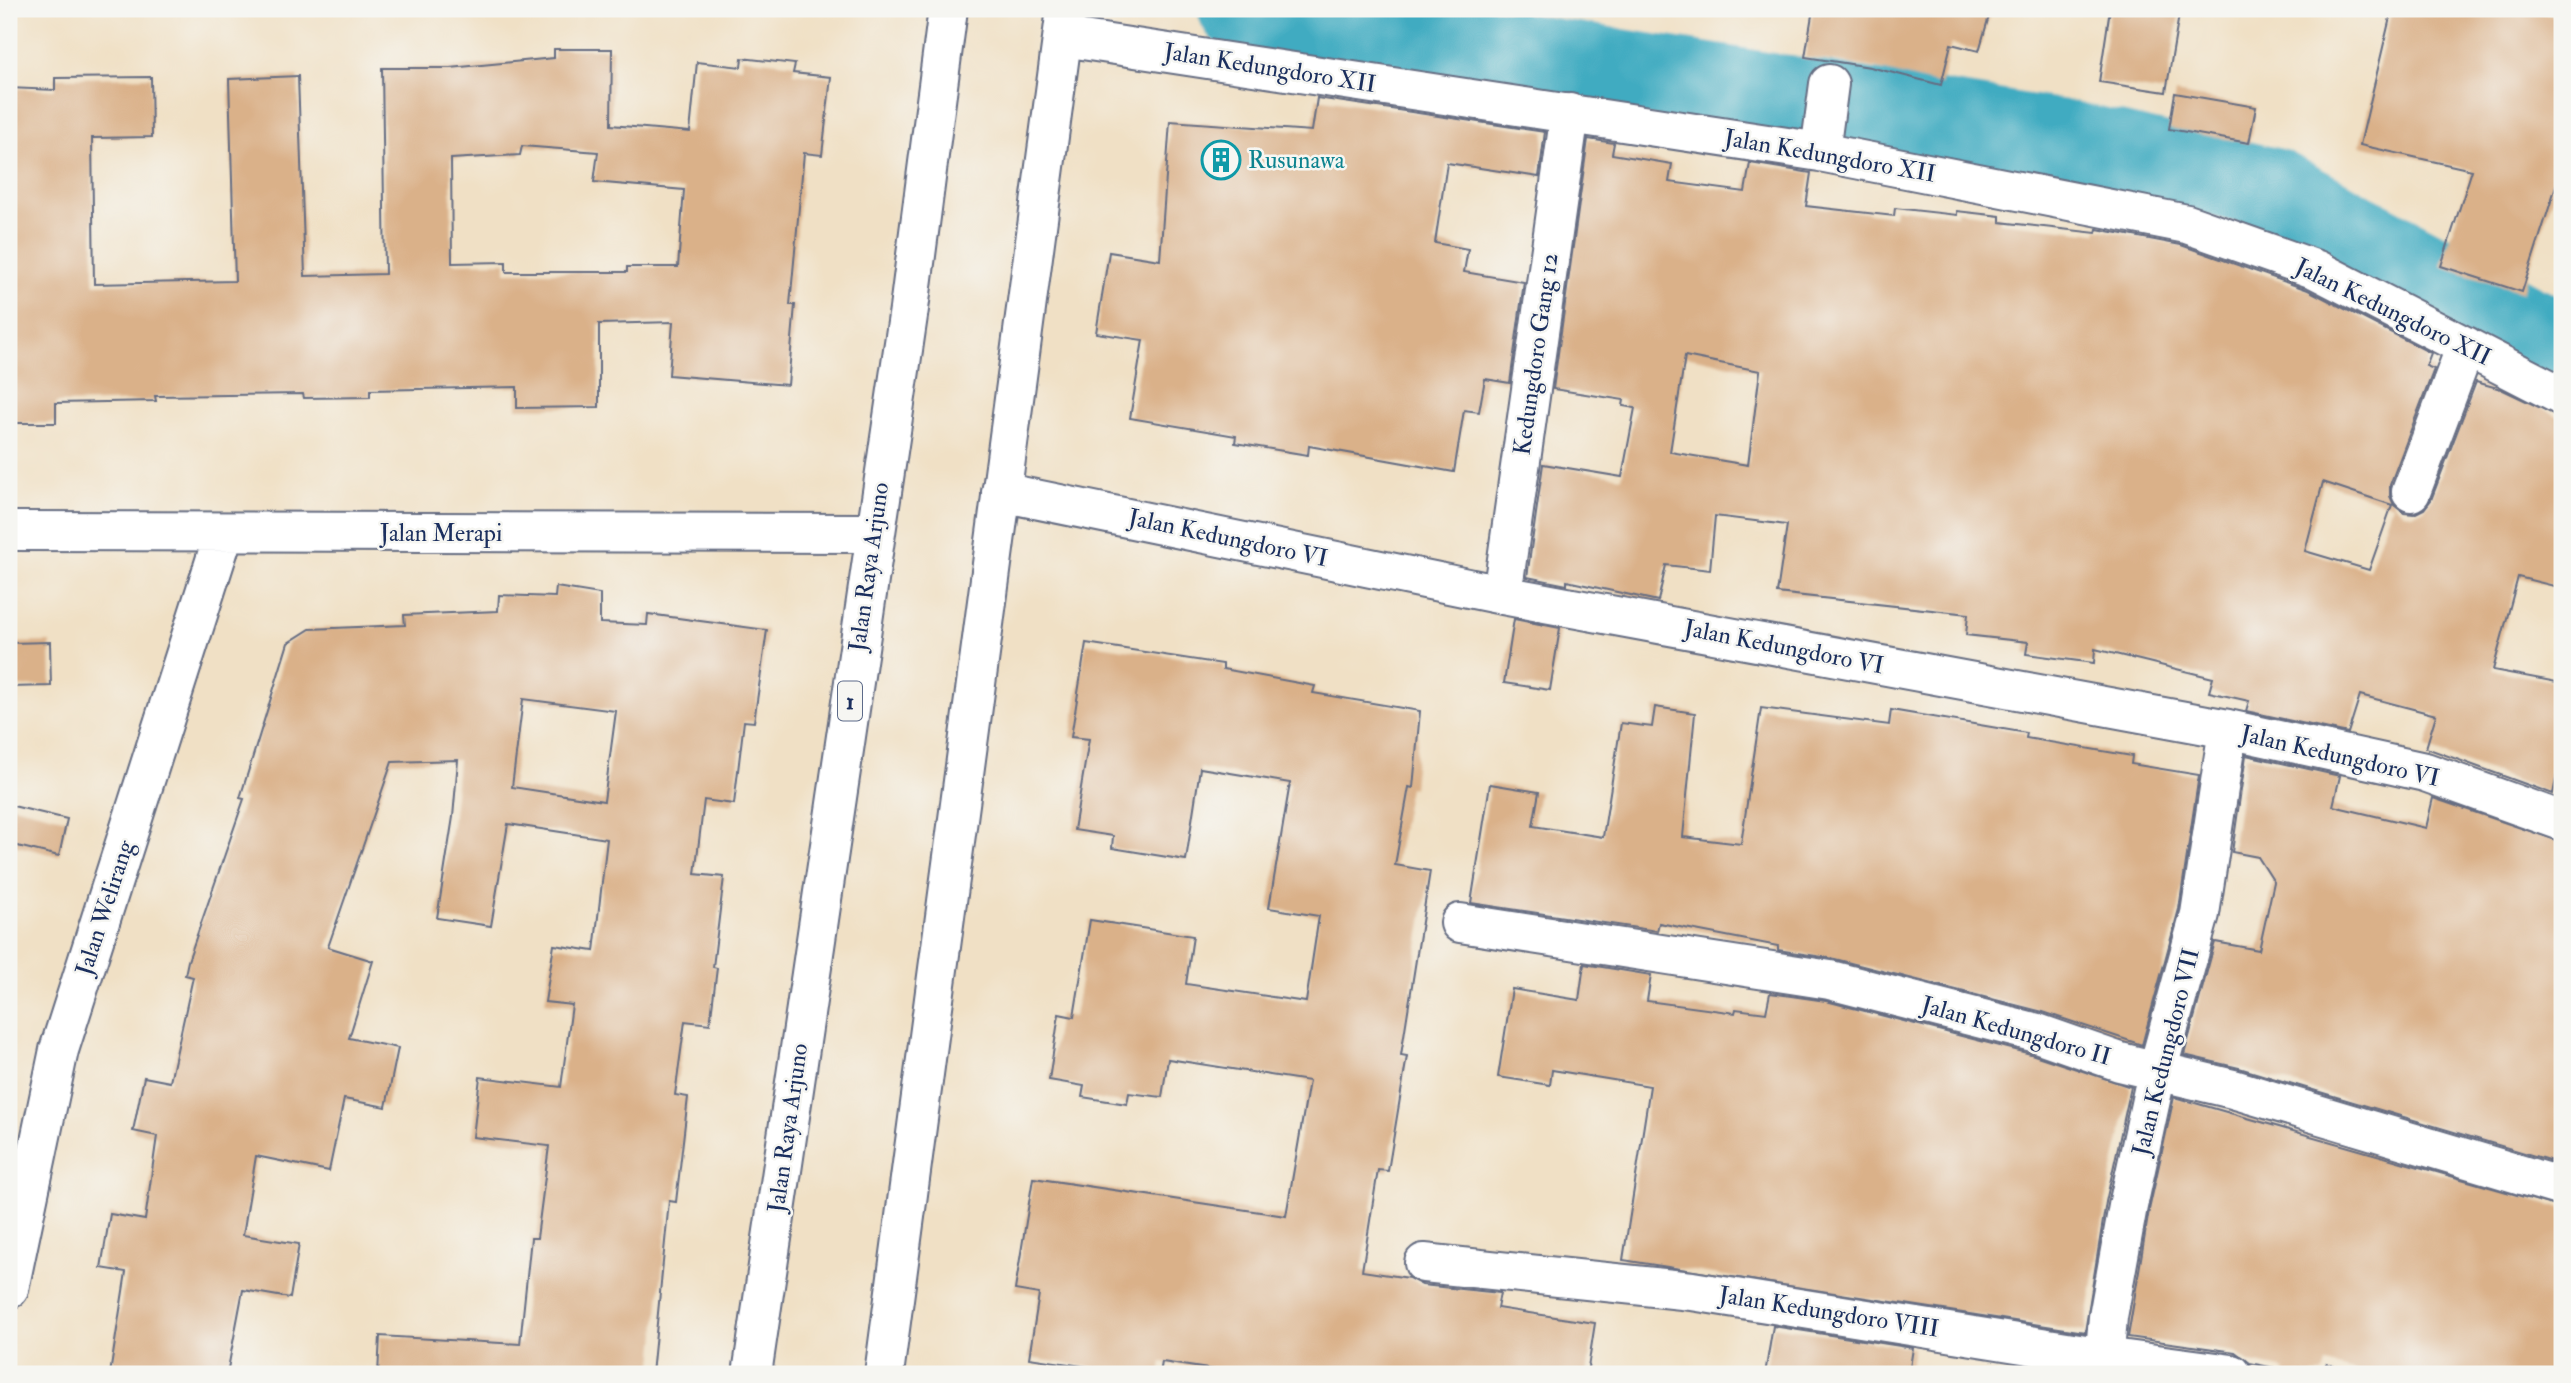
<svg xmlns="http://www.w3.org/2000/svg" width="2571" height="1383" font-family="'IM FELL Double Pica',serif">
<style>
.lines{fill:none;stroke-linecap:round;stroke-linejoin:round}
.river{stroke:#41abc1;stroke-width:82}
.building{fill:#dab189;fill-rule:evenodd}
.street-casing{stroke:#666d82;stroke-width:42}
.highway-casing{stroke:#666d82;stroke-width:42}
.street{stroke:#fff;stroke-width:38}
.highway{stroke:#fff;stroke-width:38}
.labels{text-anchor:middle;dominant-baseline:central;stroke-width:5;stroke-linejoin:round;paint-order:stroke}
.shield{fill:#f6f6f2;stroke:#5d6b8a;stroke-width:2}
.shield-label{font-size:23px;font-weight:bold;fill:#1b2f5e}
.street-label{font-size:24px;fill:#1b2f5e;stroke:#f6f6f2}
.culture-label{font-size:24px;fill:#0d838f;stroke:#f6f6f2;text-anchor:start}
</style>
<rect width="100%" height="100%" fill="#f6f6f2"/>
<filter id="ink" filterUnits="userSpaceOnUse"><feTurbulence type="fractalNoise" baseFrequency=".0143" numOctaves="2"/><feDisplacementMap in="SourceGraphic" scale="14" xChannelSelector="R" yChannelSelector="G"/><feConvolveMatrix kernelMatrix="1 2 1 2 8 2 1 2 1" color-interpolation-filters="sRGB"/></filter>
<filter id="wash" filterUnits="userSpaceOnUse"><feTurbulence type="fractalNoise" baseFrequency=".00686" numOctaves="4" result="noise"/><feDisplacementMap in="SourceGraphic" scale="28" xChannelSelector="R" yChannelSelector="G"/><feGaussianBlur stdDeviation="1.57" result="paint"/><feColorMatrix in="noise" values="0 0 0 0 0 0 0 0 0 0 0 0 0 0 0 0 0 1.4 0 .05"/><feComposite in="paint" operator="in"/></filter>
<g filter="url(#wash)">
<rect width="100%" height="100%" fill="#f0e0c5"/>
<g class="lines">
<path class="river" d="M 1239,9 L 2064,141 L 2273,189 L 2562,344"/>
</g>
<g id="blocks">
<path class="building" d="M 1813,9 L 1991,9 L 1979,51 L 1951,44 L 1941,85 L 1870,67 L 1805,57 Z
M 2110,9 L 2180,9 L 2166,92 L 2099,82 Z
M 2392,9 L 2532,9 L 2562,18 L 2562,167 L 2522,292 L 2441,266 L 2472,170 L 2360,145 Z
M 554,49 L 612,49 L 611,125 L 690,132 L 697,62 L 741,67 L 742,58 L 795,64 L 793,73 L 831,77 L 822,155 L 804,153 L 790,305 L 795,305 L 788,385 L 669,375 L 673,322 L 599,324 L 599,407 L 517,408 L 517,387 L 370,390 L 370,397 L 304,398 L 303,394 L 155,396 L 156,401 L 56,403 L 56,423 L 9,423 L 9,88 L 55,90 L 55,78 L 151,77 L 152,137 L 92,138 L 94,284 L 235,281 L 229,79 L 298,76 L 305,276 L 385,274 L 382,68 L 450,68 L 554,58 ZM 522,146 L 598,152 L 594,182 L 684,190 L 678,267 L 627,267 L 627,272 L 506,272 L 506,262 L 452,263 L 451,159 L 520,155 Z
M 2175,93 L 2256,107 L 2249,143 L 2169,129 Z
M 1317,98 L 1545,132 L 1539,177 L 1447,163 L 1435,243 L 1468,249 L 1464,272 L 1524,282 L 1510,383 L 1485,379 L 1479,412 L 1464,410 L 1454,472 L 1309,446 L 1308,455 L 1235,443 L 1236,436 L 1130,418 L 1143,340 L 1096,333 L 1109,252 L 1160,260 L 1170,121 L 1312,131 Z
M 1588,139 L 1614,143 L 1612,154 L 1672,164 L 1669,182 L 1745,192 L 1750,163 L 1811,173 L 1806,206 L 1894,216 L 1895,208 L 1957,215 L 1957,211 L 2000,216 L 2000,222 L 2096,233 L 2097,229 L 2181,245 L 2308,290 L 2431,353 L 2426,366 L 2434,369 L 2390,485 L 2390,496 L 2394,505 L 2404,513 L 2414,514 L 2424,509 L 2431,500 L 2476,382 L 2501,389 L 2562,418 L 2562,588 L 2518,577 L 2493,670 L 2562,683 L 2562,750 L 2553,794 L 2426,748 L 2436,715 L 2360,695 L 2348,733 L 2246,711 L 2249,701 L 2209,692 L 2213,678 L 2095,649 L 2094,663 L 2026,654 L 2028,642 L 1966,635 L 1968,614 L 1777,593 L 1787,525 L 1715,516 L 1710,570 L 1666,565 L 1658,601 L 1567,581 L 1567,585 L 1527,577 L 1543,464 L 1622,477 L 1635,408 L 1623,406 L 1624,400 L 1553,389 ZM 1685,356 L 1760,371 L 1748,465 L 1670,452 ZM 2323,482 L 2392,505 L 2369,570 L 2305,551 Z
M 556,587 L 600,594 L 600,623 L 647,625 L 648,614 L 767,630 L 754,722 L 744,721 L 734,804 L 704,800 L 695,874 L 724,877 L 713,967 L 717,968 L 710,1024 L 685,1021 L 675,1095 L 688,1097 L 676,1202 L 669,1201 L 652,1374 L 378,1374 L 380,1336 L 520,1344 L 531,1238 L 537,1238 L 549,1146 L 473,1137 L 480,1077 L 561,1087 L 572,1005 L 545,1002 L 554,945 L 594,951 L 607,839 L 508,824 L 491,926 L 437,918 L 453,817 L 458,760 L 392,762 L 328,947 L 373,961 L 349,1038 L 398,1048 L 386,1107 L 344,1099 L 329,1171 L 256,1156 L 243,1235 L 299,1244 L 290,1298 L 243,1290 L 227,1374 L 110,1374 L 126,1272 L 101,1268 L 110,1214 L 145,1220 L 157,1136 L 133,1131 L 144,1077 L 170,1082 L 193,977 L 185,975 L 188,961 L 244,799 L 240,798 L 288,643 L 310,629 L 405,625 L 404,615 L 498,611 L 499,595 L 555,597 ZM 523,699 L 616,711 L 604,801 L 512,787 Z
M 1514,619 L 1560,628 L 1550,690 L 1504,683 Z
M 50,642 L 51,686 L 9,687 L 9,643 Z
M 1086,643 L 1223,664 L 1223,669 L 1315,686 L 1313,693 L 1420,711 L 1413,788 L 1409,787 L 1395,865 L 1430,871 L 1401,1055 L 1407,1056 L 1388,1171 L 1378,1170 L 1362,1271 L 1409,1278 L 1422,1285 L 1500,1293 L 1497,1308 L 1595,1323 L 1587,1374 L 1241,1374 L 1162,1362 L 1160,1374 L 1135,1374 L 1029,1358 L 1039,1294 L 1015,1290 L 1033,1178 L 1286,1216 L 1309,1081 L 1168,1059 L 1162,1097 L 1129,1093 L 1127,1104 L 1082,1097 L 1084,1086 L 1049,1080 L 1059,1014 L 1074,1017 L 1090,920 L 1193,936 L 1186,984 L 1306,1002 L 1319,916 L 1269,908 L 1290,783 L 1200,768 L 1186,860 L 1112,848 L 1113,836 L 1074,830 L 1089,739 L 1071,737 Z
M 1655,707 L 1695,713 L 1683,837 L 1741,844 L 1761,708 L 1889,725 L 1891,710 L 2027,733 L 2026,738 L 2132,756 L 2131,764 L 2199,775 L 2179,909 L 2142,1045 L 2043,1012 L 1835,959 L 1778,950 L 1778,946 L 1659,923 L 1657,931 L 1471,903 L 1490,784 L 1539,792 L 1533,826 L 1603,837 L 1621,723 L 1652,727 Z
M 2246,755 L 2340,776 L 2333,806 L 2426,828 L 2433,798 L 2562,842 L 2562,1164 L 2239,1068 L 2184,1055 L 2215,942 L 2259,950 L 2274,882 L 2258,857 L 2232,852 Z
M 9,805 L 67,819 L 59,856 L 9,844 Z
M 1584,964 L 1651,975 L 1647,1001 L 1735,1013 L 1736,1009 L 1766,1013 L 1770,993 L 1826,1001 L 2031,1054 L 2131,1087 L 2106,1202 L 2085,1332 L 1623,1260 L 1650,1086 L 1552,1070 L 1550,1085 L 1498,1077 L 1512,989 L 1579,1000 Z
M 2174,1097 L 2562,1208 L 2562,1374 L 2365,1374 L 2326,1364 L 2323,1374 L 2284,1374 L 2285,1370 L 2250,1363 L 2235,1352 L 2128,1337 L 2149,1210 Z
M 1773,1326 L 1913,1348 L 1909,1374 L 1765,1374 Z"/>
</g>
</g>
<g filter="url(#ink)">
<use href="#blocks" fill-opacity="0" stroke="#666d82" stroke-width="2"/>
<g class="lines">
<defs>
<path id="street" d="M 1063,37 L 1820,152 L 2187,224 L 2317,270 L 2562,396
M 1820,152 L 1829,84
M 1001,492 L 1502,595 L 2228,729 L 2425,772 L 2562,821
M 2411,492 L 2466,346
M 9,531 L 874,533
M 1502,595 L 1570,113
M 1460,923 L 1830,980 L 2037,1033 L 2120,1062 L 2233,1089 L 2562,1187
M 1424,1263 L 1692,1291 L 2104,1357 L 2232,1374
M 9,1289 L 59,1050 L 224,533
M 2103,1374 L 2108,1317 L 2128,1206 L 2157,1072 L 2200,914 L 2228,729"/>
<path id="highway" d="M 752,1374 L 909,309 L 948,9
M 884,1374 L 1066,9"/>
</defs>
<use href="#street" class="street-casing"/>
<use href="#highway" class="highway-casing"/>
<use href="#street" class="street"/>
<use href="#highway" class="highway"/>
</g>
</g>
<defs>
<symbol id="building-ring" viewBox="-11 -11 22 22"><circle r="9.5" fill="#f6f6f2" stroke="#0f9aa8" stroke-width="1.5"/><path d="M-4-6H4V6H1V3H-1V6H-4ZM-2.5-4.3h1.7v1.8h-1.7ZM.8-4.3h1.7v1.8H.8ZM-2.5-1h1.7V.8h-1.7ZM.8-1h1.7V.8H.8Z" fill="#0f9aa8"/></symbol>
</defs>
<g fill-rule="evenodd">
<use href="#building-ring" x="1199" y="138" width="44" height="44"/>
</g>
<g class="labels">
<rect class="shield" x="838" y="681.5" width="24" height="39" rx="5"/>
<g class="shield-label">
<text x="850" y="701">1</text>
</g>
<g class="street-label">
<text transform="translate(1270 68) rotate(9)">Jalan Kedungdoro XII</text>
<text transform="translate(1830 156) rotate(10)">Jalan Kedungdoro XII</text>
<text transform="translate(2393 312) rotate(26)">Jalan Kedungdoro XII</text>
<text transform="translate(1536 354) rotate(-82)">Kedungdoro Gang 12</text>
<text x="441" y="533">Jalan Merapi</text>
<text transform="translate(1228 538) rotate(12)">Jalan Kedungdoro VI</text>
<text transform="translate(869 567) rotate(-82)">Jalan Raya Arjuno</text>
<text transform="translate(1784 647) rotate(11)">Jalan Kedungdoro VI</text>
<text transform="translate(2340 756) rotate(13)">Jalan Kedungdoro VI</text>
<text transform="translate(105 908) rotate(-72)">Jalan Welirang</text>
<text transform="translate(2016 1031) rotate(16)">Jalan Kedungdoro II</text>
<text transform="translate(2166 1052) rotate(-76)">Jalan Kedungdoro VII</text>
<text transform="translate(788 1128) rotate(-82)">Jalan Raya Arjuno</text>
<text transform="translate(1829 1312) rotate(9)">Jalan Kedungdoro VIII</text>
</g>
<g class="culture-label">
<text x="1248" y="160">Rusunawa</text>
</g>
</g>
<rect width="2571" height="1383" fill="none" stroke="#f6f6f2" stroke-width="35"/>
</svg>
